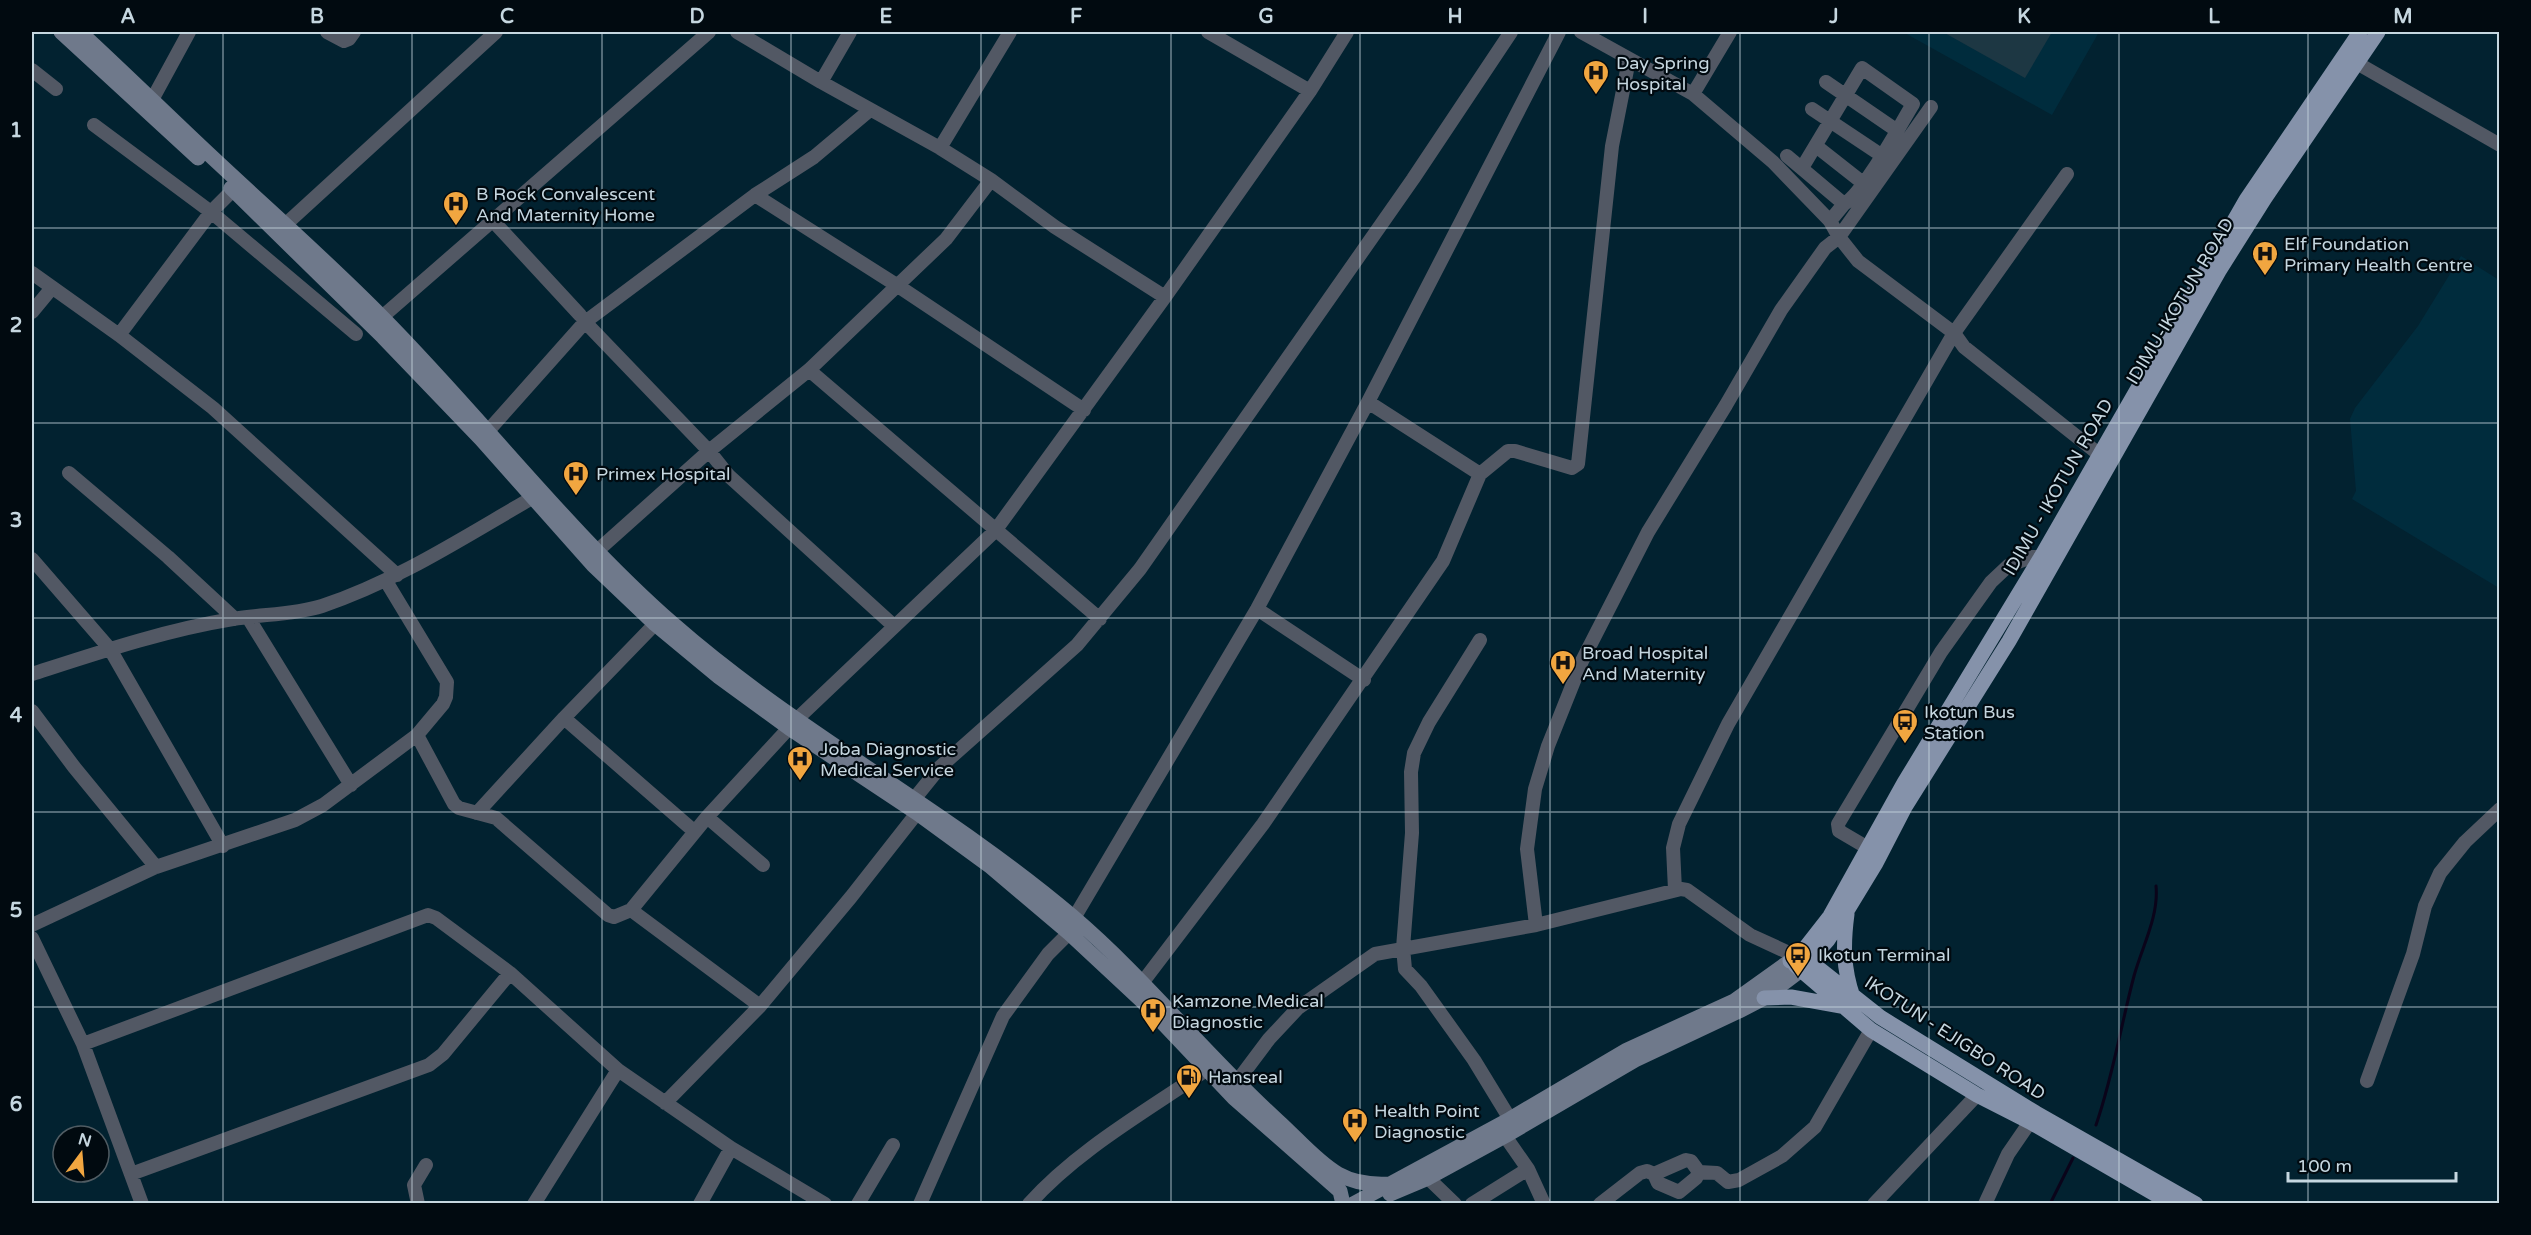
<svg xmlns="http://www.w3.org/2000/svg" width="2531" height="1235" font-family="'Varela Round',sans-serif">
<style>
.built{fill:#002c3d}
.green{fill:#1d3743}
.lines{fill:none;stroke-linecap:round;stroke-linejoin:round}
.stream{stroke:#0a041a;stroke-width:3}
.minor{stroke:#525864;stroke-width:14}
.secondary{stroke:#6f798b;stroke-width:15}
.primary{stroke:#8592aa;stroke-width:15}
.grid{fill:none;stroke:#c6d7e0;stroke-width:1.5;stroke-opacity:0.55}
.labels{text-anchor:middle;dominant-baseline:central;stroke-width:4.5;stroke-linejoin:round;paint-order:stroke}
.poi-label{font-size:18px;fill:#c6d7e0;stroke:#010a10;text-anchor:start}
.street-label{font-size:18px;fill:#c6d7e0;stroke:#010a10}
.neatline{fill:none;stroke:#c6d7e0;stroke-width:2}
.grid-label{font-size:20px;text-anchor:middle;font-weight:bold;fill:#c6d7e0}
</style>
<rect width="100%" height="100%" fill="#022230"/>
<path class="built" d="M 1903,32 L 2099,32 L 2052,115 Z
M 2461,256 L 2499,280 L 2499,588 L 2352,499 L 2356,491 L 2350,419 L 2355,408 L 2418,326 Z"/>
<path class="green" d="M 1943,32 L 2052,32 L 2025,78 Z"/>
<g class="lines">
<path class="stream" d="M 2096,1125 C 2113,1076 2121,1025 2134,976 C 2142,947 2159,916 2156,886
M 2050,1204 L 2073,1158"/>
<path class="minor" d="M 327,32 L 344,41 L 349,39 L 354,32
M 737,32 L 821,82 L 940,148 L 991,180 L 1055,227 L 1165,297
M 1208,32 L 1310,91
M 1581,32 L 1693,94 L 1773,162 L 1830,221 L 1839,237 L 1858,261 L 1954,333 L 1964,347 L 2100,455
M 2348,58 L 2500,145
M 32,70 L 56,89
M 821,82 L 850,32
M 1826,82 L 1896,130
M 1693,94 L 1730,32
M 152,100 L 189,32
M 1812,109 L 1881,155
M 94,125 L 211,212 L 356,334
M 1816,146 L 1863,183
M 940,148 L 1010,32
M 1787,156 L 1844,204 L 1830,221
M 1802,168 L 1862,68 L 1913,104 C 1900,125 1863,194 1844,204
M 755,195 L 898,286 L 1084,410
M 494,222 L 580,315
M 286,224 L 496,32
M 32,273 L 119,335 L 213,408 L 397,575
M 32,312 L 51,289
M 382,317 L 709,32
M 585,322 L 709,451 L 729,476 L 894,626
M 119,335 L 211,212 L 233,190
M 809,370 L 1100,619
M 1368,402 L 1480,474
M 488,431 L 585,322 L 755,195 L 814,157 L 870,110
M 69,473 L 168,557 L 235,619
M 596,552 L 709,451 L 809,370 L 946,239 L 991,180
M 32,559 L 110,649 L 223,846
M 1257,609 L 1364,680
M 249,619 L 351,785
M 1480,640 L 1429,722 L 1414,753 L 1411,772 L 1412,833 L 1403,948 L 1405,969 L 1421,986 L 1474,1060 L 1510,1119
M 32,674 C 97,653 165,630 233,619 C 263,614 293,615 322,606 C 397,581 464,537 532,498
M 32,711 L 74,767 L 156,867
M 564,718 L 695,832
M 797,719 L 995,531 L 1165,297 L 1310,91 L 1347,32
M 417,735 L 454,804 L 459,808 L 496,818 L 608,915 L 614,917 L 631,910 L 707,817 L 789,728
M 915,798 L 940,767 L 1077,645 L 1140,569 L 1413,179 L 1511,32
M 477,813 L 564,718 L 655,624
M 707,817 L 763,865
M 1868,848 L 1839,831 L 1838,824 L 1941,652 L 1991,582 L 2008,566 L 2031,557 L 2041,557
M 1675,890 L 1673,848 L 1679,824 L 1728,724 L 1954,333 L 2067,174
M 631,910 L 760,1006
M 1074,918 L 1257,609 L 1368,402 L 1559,32
M 32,925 L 156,867 L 295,820 L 323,805 L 417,735 L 443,704 L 446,697 L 447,682 L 386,581
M 1536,925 L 1527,849 L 1535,789 L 1548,746 L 1582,661 L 1648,532 L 1726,405 L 1781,310 L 1825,248 L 1839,237 L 1931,107
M 32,938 L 83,1044 L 142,1204
M 1142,983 L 1263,824 L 1443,561 L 1480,474 L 1508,451 L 1515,451 L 1572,468 L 1578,464 L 1612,146 L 1629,60
M 83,1044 L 428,915 L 436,918 L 510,973 L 618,1070 L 731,1148 L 825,1204
M 2367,1081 L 2413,954 L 2425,906 L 2440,873 L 2465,842 L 2500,809
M 1236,1083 L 1269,1039 L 1298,1008 L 1375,954 L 1536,925 L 1681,889 L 1687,890 L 1750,935 L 1787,952
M 665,1103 L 760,1006 L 851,897 L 917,813
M 1505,1136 L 1528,1169 L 1544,1204
M 131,1174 L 429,1065 L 443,1054 L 510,973
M 1654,1174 L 1658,1183 L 1679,1192 L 1696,1178 L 1699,1172
M 1428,1178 L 1455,1204
M 418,1204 L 414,1185 L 426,1165
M 534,1204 L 618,1070
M 700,1204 L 731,1148
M 858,1204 L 893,1145
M 920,1204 L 1003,1016 L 1048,954 L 1069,933
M 1029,1204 C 1077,1150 1148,1110 1206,1070
M 1472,1204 L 1528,1169
M 1600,1204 L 1640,1173 L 1647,1171 L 1654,1174 L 1686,1160 L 1691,1161 L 1699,1172 L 1717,1173 L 1728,1182 L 1739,1180 L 1782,1156 L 1815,1127 L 1871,1030
M 1874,1204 L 1977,1095
M 1985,1204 L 2008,1154 L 2030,1122"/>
<path class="secondary" d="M 61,32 L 198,158
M 80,32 C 119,68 157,105 195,141 C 257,200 322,256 382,317 C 481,417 567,531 673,624 C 797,733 946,809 1072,916 C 1146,979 1206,1056 1278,1121 C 1297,1138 1316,1161 1338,1174 C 1354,1183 1371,1185 1389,1184
M 231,188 L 383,337 L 481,439 L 593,565 L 655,624 L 719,677 L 789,728 L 917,813 L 991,867 L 1069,933 L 1142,1001 L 1234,1098 L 1340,1191 L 1343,1204
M 1390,1194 L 1428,1178 L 1505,1136 L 1635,1060 L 1739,1011 L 1764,998 L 1801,970
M 1353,1204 L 1510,1119 L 1627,1050 L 1734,1001 L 1790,961"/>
<path class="primary" d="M 1847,914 C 1843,944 1843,968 1853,997
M 1803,956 L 1880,1017 L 2036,1113 L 2196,1204
M 1790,961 L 1805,948 L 1830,916 L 1904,783 L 2041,557 L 2246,200 L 2360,32
M 1795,965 L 1871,1030 L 1977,1095 L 2030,1122 L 2172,1204
M 1801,970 L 1828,940 L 1848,909 L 1876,863 L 1905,807 L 2009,641 L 2219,271 L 2265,198 L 2378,32
M 1764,998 L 1791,997 L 1841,1006"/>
</g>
<path class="grid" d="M 223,32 L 223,1204M 412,32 L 412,1204M 602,32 L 602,1204M 791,32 L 791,1204M 981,32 L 981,1204M 1171,32 L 1171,1204M 1360,32 L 1360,1204M 1550,32 L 1550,1204M 1740,32 L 1740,1204M 1929,32 L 1929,1204M 2119,32 L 2119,1204M 2308,32 L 2308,1204M 32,228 L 2500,228M 32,423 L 2500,423M 32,618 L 2500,618M 32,812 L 2500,812M 32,1007 L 2500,1007"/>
<defs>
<symbol id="hospital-pin" viewBox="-11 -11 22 30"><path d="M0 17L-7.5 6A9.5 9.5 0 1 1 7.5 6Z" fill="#f1a640" stroke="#010a10"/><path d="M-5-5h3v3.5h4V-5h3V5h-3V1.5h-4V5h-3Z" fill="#111"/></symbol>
<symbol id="bus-pin" viewBox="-11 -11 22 30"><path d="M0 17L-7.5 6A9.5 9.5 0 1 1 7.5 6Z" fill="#f1a640" stroke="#010a10"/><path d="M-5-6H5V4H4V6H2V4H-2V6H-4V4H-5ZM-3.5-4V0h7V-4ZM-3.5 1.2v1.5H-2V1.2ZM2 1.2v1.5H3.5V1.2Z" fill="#111"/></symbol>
<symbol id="fuel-pin" viewBox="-11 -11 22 30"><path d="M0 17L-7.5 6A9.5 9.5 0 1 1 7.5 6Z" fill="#f1a640" stroke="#010a10"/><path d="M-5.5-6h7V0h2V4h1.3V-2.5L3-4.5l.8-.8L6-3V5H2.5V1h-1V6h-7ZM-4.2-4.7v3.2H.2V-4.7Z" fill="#111"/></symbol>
</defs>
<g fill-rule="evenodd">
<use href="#hospital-pin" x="1581" y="58" width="30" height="40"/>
<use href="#hospital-pin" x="441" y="189" width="30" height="40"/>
<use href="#hospital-pin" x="2250" y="239" width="30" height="40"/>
<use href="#hospital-pin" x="561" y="459" width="30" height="40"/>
<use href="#hospital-pin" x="1548" y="648" width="30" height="40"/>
<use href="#bus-pin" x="1890" y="707" width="30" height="40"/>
<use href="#hospital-pin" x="785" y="744" width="30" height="40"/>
<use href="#bus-pin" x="1783" y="940" width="30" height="40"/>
<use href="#hospital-pin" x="1138" y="996" width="30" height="40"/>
<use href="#fuel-pin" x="1174" y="1062" width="30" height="40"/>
<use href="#hospital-pin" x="1340" y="1106" width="30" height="40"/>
</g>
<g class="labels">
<g class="poi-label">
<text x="1616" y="63">Day Spring<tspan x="1616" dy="21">Hospital</tspan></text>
<text x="476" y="194">B Rock Convalescent<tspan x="476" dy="21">And Maternity Home</tspan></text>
<text x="2284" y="244">Elf Foundation<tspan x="2284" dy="21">Primary Health Centre</tspan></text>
<text x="596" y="474">Primex Hospital</text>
<text x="1582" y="653">Broad Hospital<tspan x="1582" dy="21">And Maternity</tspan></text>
<text x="1924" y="712">Ikotun Bus<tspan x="1924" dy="21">Station</tspan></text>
<text x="820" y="749">Joba Diagnostic<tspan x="820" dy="21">Medical Service</tspan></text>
<text x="1818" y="955">Ikotun Terminal</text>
<text x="1172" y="1001">Kamzone Medical<tspan x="1172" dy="21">Diagnostic</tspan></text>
<text x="1208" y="1077">Hansreal</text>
<text x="1374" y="1111">Health Point<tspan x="1374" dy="21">Diagnostic</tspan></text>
</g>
<g class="street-label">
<text transform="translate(2180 301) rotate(-59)">IDIMU-IKOTUN ROAD</text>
<text transform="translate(2058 487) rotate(-60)">IDIMU - IKOTUN ROAD</text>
<text transform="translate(1955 1038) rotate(33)">IKOTUN - EJIGBO ROAD</text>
</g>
</g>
<rect width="2531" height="1235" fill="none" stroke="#010a10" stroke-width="66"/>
<g transform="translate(81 1154) rotate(16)"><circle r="28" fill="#010a10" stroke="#505c63" stroke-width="1.5"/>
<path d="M0-4.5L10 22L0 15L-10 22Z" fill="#f1a640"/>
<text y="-9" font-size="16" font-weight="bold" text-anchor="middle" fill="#c6d7e0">N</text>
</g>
<path d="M2288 1172v9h168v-9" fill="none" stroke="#c6d7e0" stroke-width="3"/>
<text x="2297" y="1172" font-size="18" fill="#c6d7e0" stroke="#010a10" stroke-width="4.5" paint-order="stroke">100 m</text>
<rect x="33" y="33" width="2465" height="1169" class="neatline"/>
<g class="grid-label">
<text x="128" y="23">A</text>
<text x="317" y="23">B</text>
<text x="507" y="23">C</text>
<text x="697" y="23">D</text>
<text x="886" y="23">E</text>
<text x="1076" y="23">F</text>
<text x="1266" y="23">G</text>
<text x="1455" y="23">H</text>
<text x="1645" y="23">I</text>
<text x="1834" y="23">J</text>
<text x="2024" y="23">K</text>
<text x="2214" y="23">L</text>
<text x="2403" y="23">M</text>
<text x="16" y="137">1</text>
<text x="16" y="332">2</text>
<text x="16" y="527">3</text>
<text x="16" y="722">4</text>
<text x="16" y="917">5</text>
<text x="16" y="1111">6</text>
</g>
</svg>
